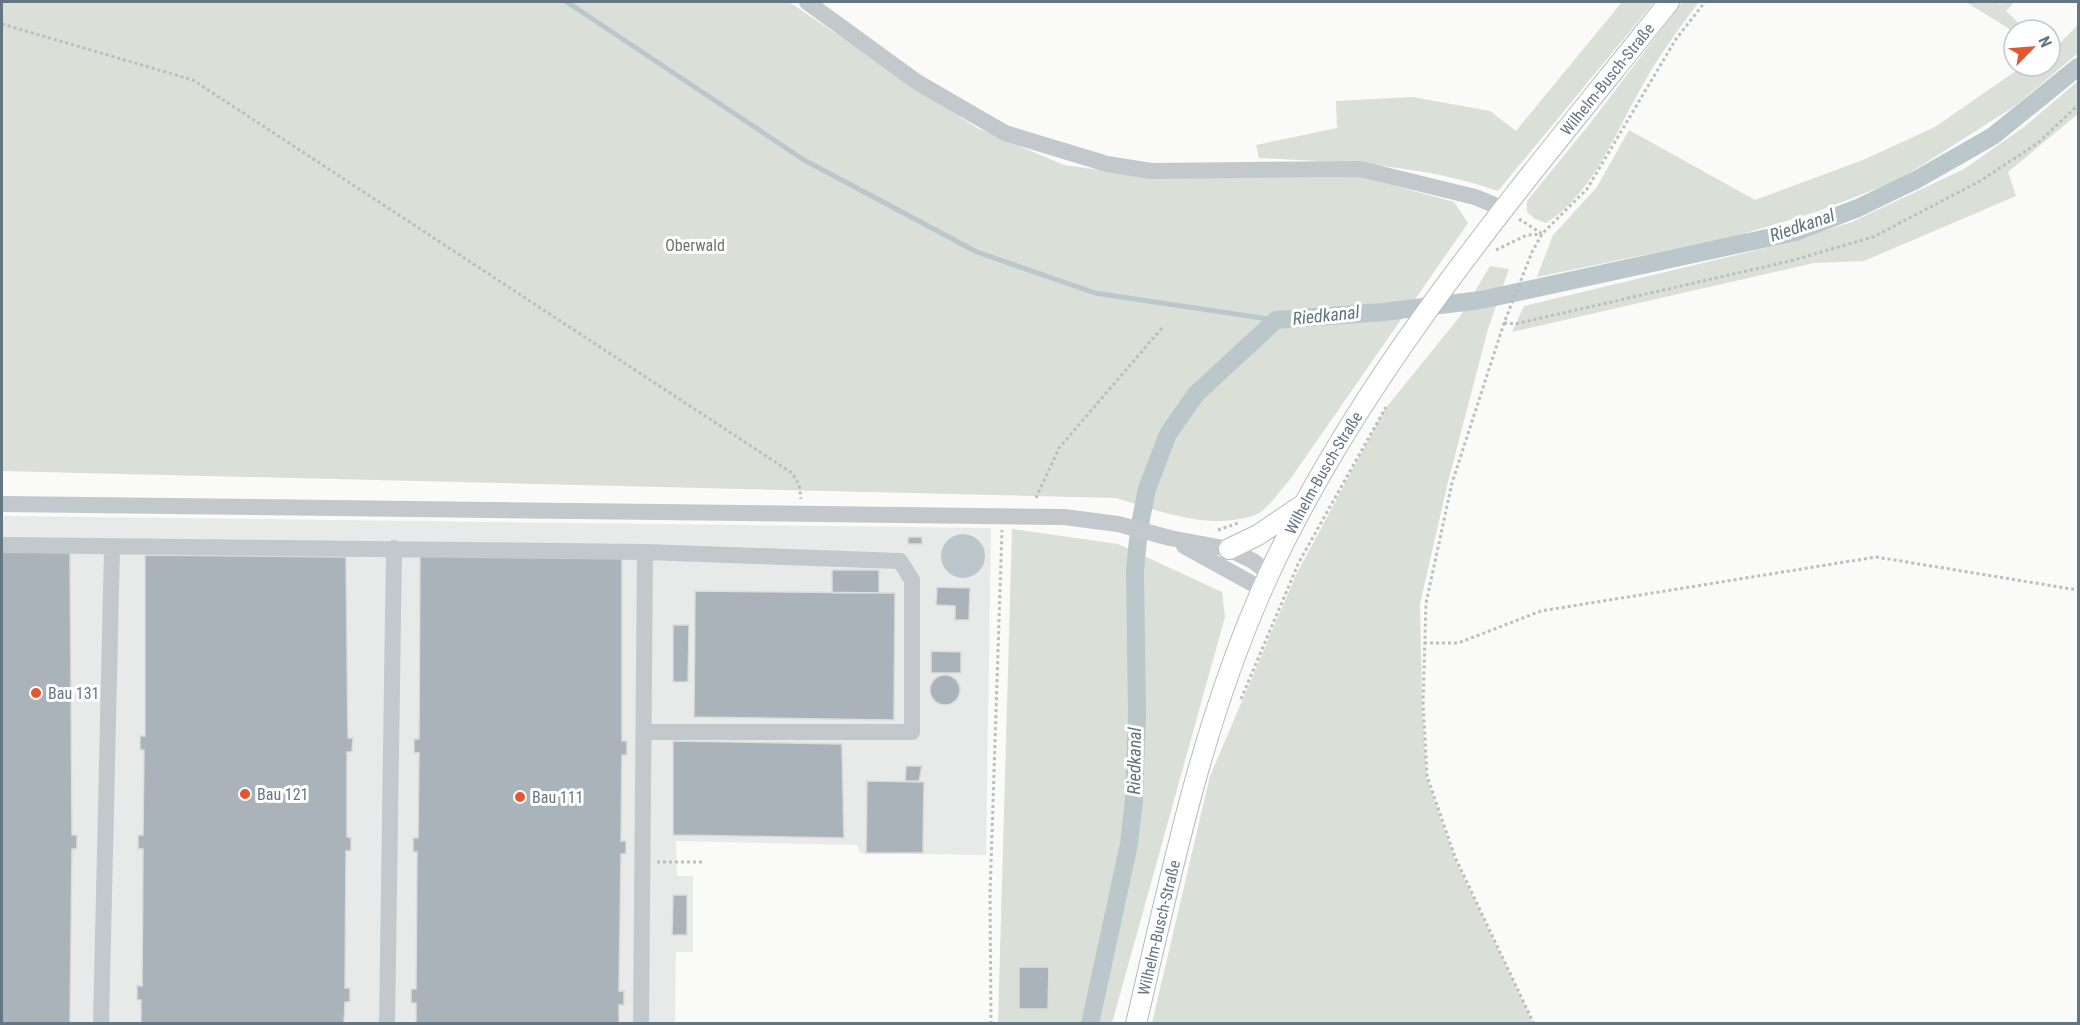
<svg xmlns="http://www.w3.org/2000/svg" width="2080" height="1025" font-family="'Roboto Condensed',sans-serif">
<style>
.built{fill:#e8e9e9}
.green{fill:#dadfd7}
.water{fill:#bbc7cb}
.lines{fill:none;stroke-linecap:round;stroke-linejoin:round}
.stream{stroke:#bbc7cb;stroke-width:5}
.canal{stroke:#bbc7cb;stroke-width:18}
.building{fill:#aab3b9;stroke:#dcdcda;stroke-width:1.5}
.major-casing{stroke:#b5babe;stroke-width:22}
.path{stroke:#bbbfc2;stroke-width:3;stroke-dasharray:3 3;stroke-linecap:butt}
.minor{stroke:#c3c8cc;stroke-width:16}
.major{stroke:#fff;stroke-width:20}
.poi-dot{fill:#e4572e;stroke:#fff;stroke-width:2}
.labels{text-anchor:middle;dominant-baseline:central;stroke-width:6;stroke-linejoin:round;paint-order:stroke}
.street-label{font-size:16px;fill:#657683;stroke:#fff}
.park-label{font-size:16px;fill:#687a64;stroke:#fff}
.poi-label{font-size:16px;fill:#657683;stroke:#fff;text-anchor:start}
.water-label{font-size:18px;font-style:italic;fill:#60757c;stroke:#fff}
</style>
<rect width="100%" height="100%" fill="#fafaf8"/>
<path class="built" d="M 2,516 L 991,528 L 986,855 L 860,853 L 857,845 L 676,841 L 677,876 L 693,876 L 693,952 L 676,952 L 675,1023 L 2,1024 Z"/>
<path class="green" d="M 2,2 L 789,2 L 977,128 L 1064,165 L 1156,178 L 1362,177 L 1454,202 L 1468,223 L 1289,481 C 1280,490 1268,509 1257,514 C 1211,532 1160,511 1116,498 L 2,471 Z
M 1622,2 L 1654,2 L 1498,191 C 1421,164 1340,162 1259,158 L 1256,145 L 1337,128 L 1336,101 L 1413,97 L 1490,111 L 1516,131 Z
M 1682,2 L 1699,2 C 1680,27 1661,53 1645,81 C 1617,128 1594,194 1546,223 L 1535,219 L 1527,212 L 1527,201 L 1592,121 Z
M 1966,2 L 1995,2 L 2000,4 L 2002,2 L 2014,2 L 2006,11 L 2026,30 L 2014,30 L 2014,32 Z
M 2078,25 L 2078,53 L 2015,106 L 1897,181 L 1816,212 L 1736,236 L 1537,277 L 1553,235 L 1597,187 L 1629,130 L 1755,200 L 1863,160 L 1935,127 L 2023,66 L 2050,66 L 2050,47 L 2054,49 Z
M 2078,81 L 2078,114 L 2008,172 L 2016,196 L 1864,261 L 1814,263 L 1512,332 L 1524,306 L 1778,245 L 1852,222 L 1964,169 L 2024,127 Z
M 1490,266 L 1509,269 L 1488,329 L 1448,482 L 1420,604 L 1422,703 L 1426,776 L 1454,857 L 1533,1023 L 1152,1023 L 1210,776 L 1296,575 L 1385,409 L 1461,315 Z
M 1012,529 L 1118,544 L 1222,592 L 1225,617 L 1112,1023 L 998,1024 Z"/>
<path class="water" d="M941 556a22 22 0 1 1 44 0a22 22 0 1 1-44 0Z"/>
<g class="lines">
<path class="stream" d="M 567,2 L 804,160 L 977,252 L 1095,293 L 1276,320"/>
<path class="canal" d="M 1090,1024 L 1129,844 L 1134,800 L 1137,715 L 1135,571 L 1139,529 L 1147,489 L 1168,434 L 1196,394 L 1276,320 L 1383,312 L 1481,300 L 1795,232 L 1858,208 L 1916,180 L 1993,136 L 2078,67"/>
</g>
<path class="building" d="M 908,537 L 922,537 L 922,544 L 908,544 Z
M 2,550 L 70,550 L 72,835 L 77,835 L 77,849 L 72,849 L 70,1024 L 2,1024 Z
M 145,555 L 346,557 L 348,738 L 353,738 L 352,752 L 347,752 L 347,837 L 351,838 L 351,851 L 346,851 L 345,988 L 350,988 L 350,1002 L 345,1002 L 344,1024 L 141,1024 L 141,1000 L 137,1000 L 137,985 L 142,986 L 143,849 L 138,849 L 138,835 L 143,835 L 144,750 L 140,750 L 140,736 L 145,736 Z
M 420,556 L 622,558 L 622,741 L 627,741 L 627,755 L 622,755 L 621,841 L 626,841 L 626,854 L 621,854 L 619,991 L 624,991 L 624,1005 L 619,1005 L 619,1024 L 416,1024 L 416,1003 L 411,1003 L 411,989 L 416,989 L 417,852 L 413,852 L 413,838 L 418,838 L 419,753 L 414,753 L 414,739 L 419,739 Z
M 832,570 L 879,570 L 879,593 L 832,593 Z
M 937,587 L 970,588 L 969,620 L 955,620 L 955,606 L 936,605 Z
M 695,591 L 895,593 L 894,720 L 694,717 Z
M 673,625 L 689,625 L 688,682 L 673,682 Z
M 931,651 L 961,652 L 961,673 L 931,673 Z
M930 690a15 15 0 1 1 30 0a15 15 0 1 1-30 0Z
M 673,741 L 842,744 L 844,838 L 673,835 Z
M 906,766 L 922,766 L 919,781 L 905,781 Z
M 867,781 L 924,782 L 923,853 L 866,853 Z
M 673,895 L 687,895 L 687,935 L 672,935 Z
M 1019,967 L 1049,967 L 1048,1009 L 1019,1009 Z"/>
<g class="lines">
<defs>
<g id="major">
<path d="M 1229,549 L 1258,535 L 1301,506"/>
<path id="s1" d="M 1136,1024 C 1172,871 1203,717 1269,574 C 1364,368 1528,179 1669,2"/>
</g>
</defs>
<use href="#major" class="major-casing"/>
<path class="path" d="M 2,24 L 193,80 L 792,473 L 799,484 L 801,499
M 1519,219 L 1541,233
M 1496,250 L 1527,235 L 1542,234
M 1504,323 L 1515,324 L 1790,261 L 1873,237 L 1980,181 L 2038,143 L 2078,105
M 1036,498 L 1059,448 L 1162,328
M 1218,530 L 1238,523
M 1424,643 L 1458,643 L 1541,611 L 1876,557 L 2078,590
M 1241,699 L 1299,562 L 1386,407
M 657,862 L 703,862
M 991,1024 L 990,894 L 1002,530
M 1534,1024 L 1455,857 L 1427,776 L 1423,703 L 1426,603 L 1452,483 L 1504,323 L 1532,252 L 1542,234 L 1587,189 L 1676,39 L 1705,2"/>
<path class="minor" d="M 807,2 L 917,82 L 1005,133 L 1107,164 L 1151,171 L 1360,169 L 1475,197 L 1504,209
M 2,504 L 1064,517 L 1118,524 L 1170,538 L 1229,549 L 1253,561 L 1269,573
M 2,545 L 645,552 L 900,561 L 912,580 L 912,732 L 645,732
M 1184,546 L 1262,589
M 101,1024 L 112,548
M 387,1024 L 394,548
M 641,1024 L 645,552"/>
<use href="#major" class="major"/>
</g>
<g class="poi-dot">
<circle cx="36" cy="693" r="6"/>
<circle cx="245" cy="794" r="6"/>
<circle cx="520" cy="797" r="6"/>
</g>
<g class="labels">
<g class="street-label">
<text stroke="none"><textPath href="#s1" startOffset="1071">Wilhelm-Busch-Straße</textPath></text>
<text stroke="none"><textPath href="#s1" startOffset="585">Wilhelm-Busch-Straße</textPath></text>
<text stroke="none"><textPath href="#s1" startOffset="99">Wilhelm-Busch-Straße</textPath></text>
</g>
<g class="park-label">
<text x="695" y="245">Oberwald</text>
</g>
<g class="poi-label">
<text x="48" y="693">Bau 131</text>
<text x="257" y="794">Bau 121</text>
<text x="532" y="797">Bau 111</text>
</g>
<g class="water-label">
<text transform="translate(1802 225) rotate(-19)">Riedkanal</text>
<text transform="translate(1326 315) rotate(-6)">Riedkanal</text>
<text transform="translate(1134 761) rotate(-89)">Riedkanal</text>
</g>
</g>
<rect width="2080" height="1025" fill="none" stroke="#657683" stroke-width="6"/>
<g transform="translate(2032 48) rotate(65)"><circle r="28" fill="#ffffff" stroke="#c1c8cd" stroke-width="1.5"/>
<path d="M0-4.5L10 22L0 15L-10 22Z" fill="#e4572e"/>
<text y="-9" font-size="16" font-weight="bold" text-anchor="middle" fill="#657683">N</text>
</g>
</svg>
